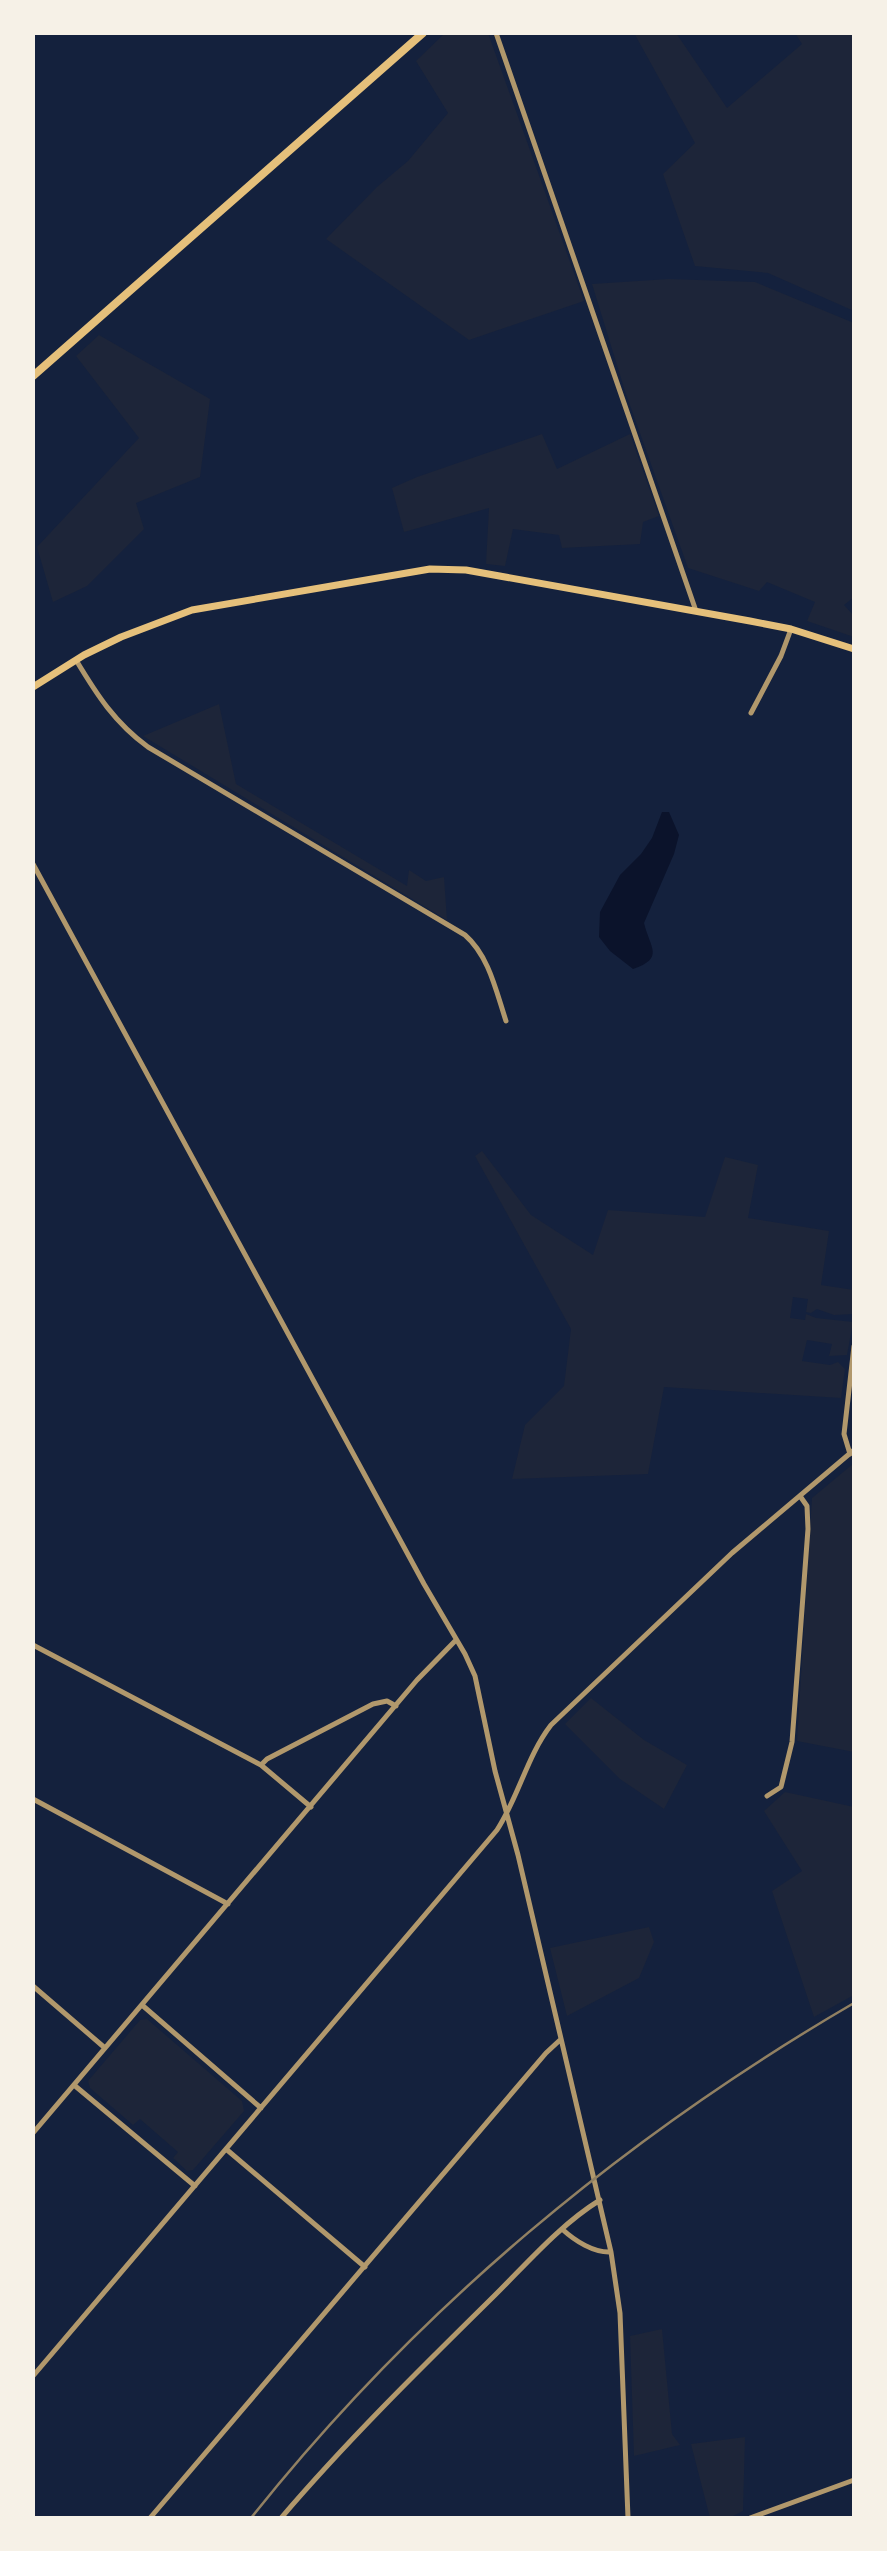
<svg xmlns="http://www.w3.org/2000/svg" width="887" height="2551" font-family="'Nunito Sans',sans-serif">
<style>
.green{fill:#1d2539}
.water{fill:#0b132b}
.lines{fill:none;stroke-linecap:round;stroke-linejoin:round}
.minor{stroke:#b1986c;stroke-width:5}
.secondary{stroke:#e5c07b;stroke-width:7}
.primary{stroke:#e5c07b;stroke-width:8}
.rail{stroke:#918062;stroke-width:2.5}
</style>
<rect width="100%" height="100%" fill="#14213d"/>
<path class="green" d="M 445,33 L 488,33 L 584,301 L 469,340 L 326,239 L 377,187 L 408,161 L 448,113 L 416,61 Z
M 634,33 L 676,33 L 727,108 L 802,44 L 795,33 L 854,33 L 854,311 L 768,273 L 695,266 L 663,174 L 695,143 Z
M 669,279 L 755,282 L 854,323 L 854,597 L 844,605 L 854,616 L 854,637 L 807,621 L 815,602 L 767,582 L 759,591 L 688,568 L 625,391 L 592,284 Z
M 99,335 L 210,399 L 200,477 L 136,503 L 144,529 L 87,586 L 53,602 L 37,547 L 139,438 L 76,356 Z
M 542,434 L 557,469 L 630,434 L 659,516 L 643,522 L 640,544 L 562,548 L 559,535 L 513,529 L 505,566 L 486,564 L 489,508 L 404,532 L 392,488 L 417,477 Z
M 219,704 L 236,784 L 407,886 L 409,870 L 426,881 L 444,877 L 447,920 L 143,736 Z
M 482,1151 L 531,1215 L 593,1255 L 608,1210 L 705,1217 L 725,1157 L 758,1165 L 748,1218 L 829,1231 L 821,1285 L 854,1290 L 854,1314 L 834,1315 L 817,1309 L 811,1313 L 806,1312 L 808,1299 L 793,1297 L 790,1318 L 805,1320 L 806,1314 L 816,1318 L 853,1322 L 847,1355 L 829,1356 L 832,1344 L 807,1340 L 802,1361 L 830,1365 L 838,1362 L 845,1369 L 841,1398 L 664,1387 L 648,1474 L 512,1479 L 525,1425 L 564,1386 L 571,1329 L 475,1156 Z
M 854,1463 L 854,1752 L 797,1741 L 812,1498 Z
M 591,1698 L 644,1740 L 687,1765 L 664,1809 L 620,1779 L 565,1724 Z
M 785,1792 L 854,1807 L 854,1995 L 814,2017 L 772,1891 L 802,1871 L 764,1811 Z
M 649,1927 L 654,1942 L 639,1978 L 567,2016 L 550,1948 Z
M 147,2019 L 242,2101 L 244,2111 L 193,2170 L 187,2171 L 173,2158 L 178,2152 L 140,2119 L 133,2125 L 90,2088 L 88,2081 L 140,2020 Z
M 662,2329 L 672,2434 L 680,2445 L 634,2456 L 630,2336 Z
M 745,2437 L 743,2511 L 729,2518 L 710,2518 L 691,2444 Z"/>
<path class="water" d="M 662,812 L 669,812 L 679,835 L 674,854 L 644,923 C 650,948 665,958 633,969 L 610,951 L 599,937 L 600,912 L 620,875 L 641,854 L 652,838 Z"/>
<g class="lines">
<path class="minor" d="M 496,33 L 696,611
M 76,660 C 97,695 115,723 148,747 L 465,935 C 489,956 496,991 506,1021
M 751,713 L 781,656 L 791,629
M 33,864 L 424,1584 L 465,1654 L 475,1676 L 495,1771 L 518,1855 L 611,2252 L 620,2313 L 628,2518
M 850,1454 L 844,1434 L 854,1346
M 33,1645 L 261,1765 L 311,1807
M 261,1765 L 267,1759 L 373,1704 L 387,1701 L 396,1706
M 767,1796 L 781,1787 L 792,1742 L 808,1529 L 807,1506 L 800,1496
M 33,1799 L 228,1904
M 33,1986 L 105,2048
M 142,2005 L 261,2108
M 74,2085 L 195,2186
M 33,2133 L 417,1680 L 456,1640
M 226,2149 L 365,2267
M 562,2229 C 575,2241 594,2253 611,2252
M 33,2376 L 497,1830 C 519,1796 527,1756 551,1725 L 732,1553 L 854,1450
M 150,2518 L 546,2053 L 560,2040
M 281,2518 C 346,2442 418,2371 489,2301 C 524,2267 558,2226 600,2200
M 750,2518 L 854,2480"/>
<path class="secondary" d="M 33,687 L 84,655 L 121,637 L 192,610 L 430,569 L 466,570 L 750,621 L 791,629 L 854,649"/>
<path class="primary" d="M 33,376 L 423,33"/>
<path class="rail" d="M 251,2518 C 417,2309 624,2137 854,2003"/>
</g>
<rect width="887" height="2551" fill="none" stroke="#f6f1e7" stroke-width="70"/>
</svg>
